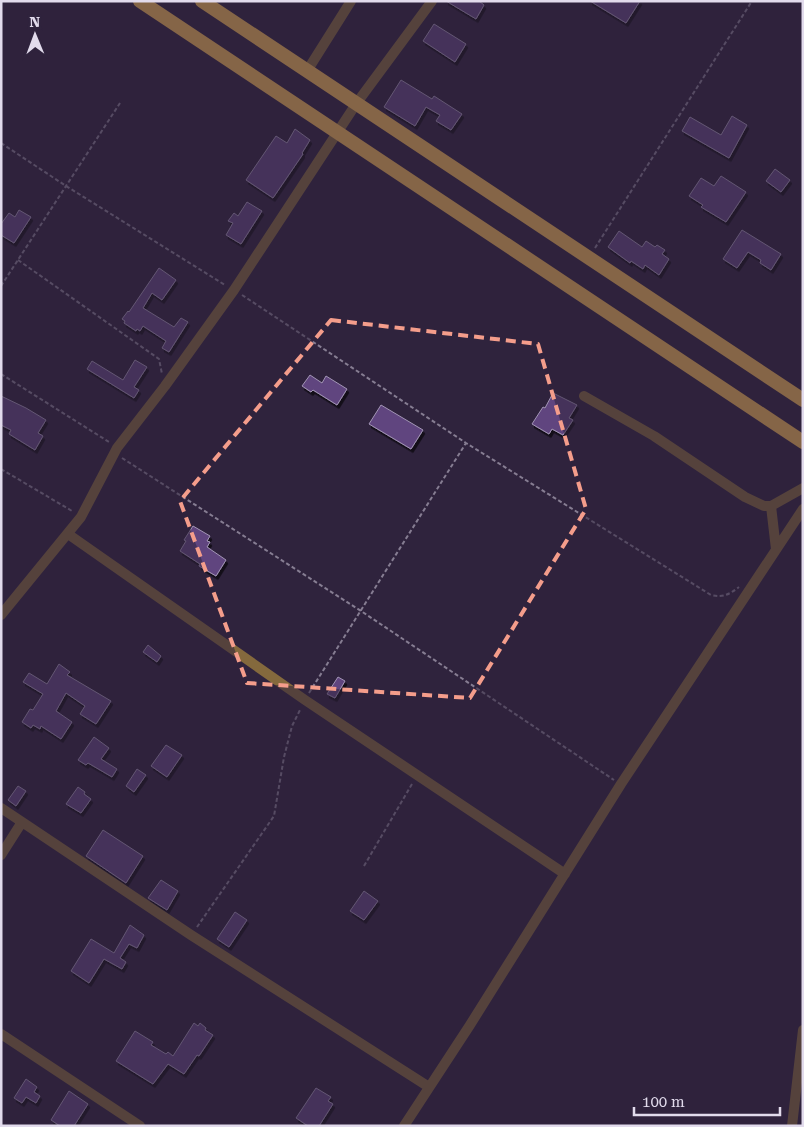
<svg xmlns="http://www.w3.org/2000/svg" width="804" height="1127" font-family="'Roboto Serif',serif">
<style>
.building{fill:#61457f;stroke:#a295b5;filter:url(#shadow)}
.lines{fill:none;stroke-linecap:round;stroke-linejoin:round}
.path{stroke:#867d92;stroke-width:2;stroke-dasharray:4 2.5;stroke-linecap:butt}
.minor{stroke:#84693d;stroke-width:10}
.trunk{stroke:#edb555;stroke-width:14}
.marked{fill:none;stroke:#f49d8b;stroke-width:4;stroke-dasharray:10 6;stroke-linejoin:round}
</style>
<defs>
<filter id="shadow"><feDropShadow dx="2" dy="3.5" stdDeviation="0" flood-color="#0009"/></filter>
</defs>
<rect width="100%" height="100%" fill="#2f233d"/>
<path class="building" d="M 446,1 L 479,1 L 484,5 L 476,19 Z
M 590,1 L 640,1 L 626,23 Z
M 434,24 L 466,44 L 455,62 L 423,41 Z
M 401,80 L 432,99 L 434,96 L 462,114 L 451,130 L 436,121 L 440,115 L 426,107 L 415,126 L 384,107 Z
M 732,116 L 747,125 L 729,158 L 682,131 L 690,117 L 721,135 Z
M 295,129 L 310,140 L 302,153 L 303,154 L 273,198 L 246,180 L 276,136 L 287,143 Z
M 775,169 L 790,180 L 781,192 L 766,181 Z
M 721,176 L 746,192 L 726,222 L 701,207 L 703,205 L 689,196 L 701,178 L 714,186 Z
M 247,202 L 262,211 L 241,244 L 226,235 L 233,223 L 228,221 L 234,213 L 238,216 Z
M 19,210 L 31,217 L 14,243 L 1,235 L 1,224 L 9,213 L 15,217 Z
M 742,230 L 781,254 L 771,270 L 760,263 L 761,260 L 748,252 L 737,268 L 723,259 Z
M 619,231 L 642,247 L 646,241 L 655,247 L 657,245 L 665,250 L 662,254 L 669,259 L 659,275 L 645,265 L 643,269 L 631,261 L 630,263 L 608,247 Z
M 159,268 L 176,280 L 162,300 L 152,293 L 143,308 L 174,327 L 181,318 L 188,322 L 169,352 L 162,348 L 166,341 L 143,326 L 140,331 L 137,329 L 136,331 L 124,323 L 125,321 L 122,319 L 128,311 L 129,312 Z
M 135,360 L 147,367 L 134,387 L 139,390 L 134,398 L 87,369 L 92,361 L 123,380 Z
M 310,375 L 322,383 L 326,376 L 347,389 L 337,405 L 313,390 L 311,392 L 302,386 Z
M 553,393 L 577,405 L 569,418 L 573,420 L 563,435 L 552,429 L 549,434 L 532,424 L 543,407 L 545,408 Z
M 1,396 L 26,408 L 46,420 L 38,433 L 43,436 L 35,450 L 9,434 L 11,430 L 1,425 Z
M 381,405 L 423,430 L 411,449 L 369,424 Z
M 193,526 L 210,536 L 207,541 L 210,542 L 207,547 L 226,560 L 216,576 L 199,566 L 200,564 L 180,551 L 186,541 L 184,540 Z
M 148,645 L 161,656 L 157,662 L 143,652 Z
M 59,664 L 70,672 L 67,675 L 111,701 L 96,724 L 80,714 L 85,706 L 66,693 L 56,711 L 72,722 L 61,739 L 41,726 L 40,729 L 33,725 L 31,728 L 22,722 L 30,709 L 33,710 L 43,694 L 23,682 L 29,673 L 47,684 Z
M 338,677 L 345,681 L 335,698 L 327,694 Z
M 94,737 L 109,748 L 101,759 L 117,769 L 112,777 L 88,763 L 86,765 L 78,760 Z
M 166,745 L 182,755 L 167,777 L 151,766 Z
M 137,769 L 146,775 L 134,792 L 126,786 Z
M 18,786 L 26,791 L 16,806 L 8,800 Z
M 78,787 L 85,792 L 84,794 L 91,799 L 81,813 L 66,804 Z
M 103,830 L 143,856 L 126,883 L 86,856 Z
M 161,880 L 178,891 L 167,910 L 148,898 Z
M 364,891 L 378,901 L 364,920 L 350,911 Z
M 235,912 L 247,920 L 229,947 L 217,939 Z
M 130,925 L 144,935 L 137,948 L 129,944 L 120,958 L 126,962 L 122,969 L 104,959 L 89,983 L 71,971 L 91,939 L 114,953 Z
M 194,1023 L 198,1026 L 200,1023 L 206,1028 L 205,1030 L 213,1035 L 199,1056 L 197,1055 L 184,1074 L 168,1064 L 153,1084 L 116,1061 L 135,1031 L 153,1042 L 151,1045 L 166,1054 L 168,1052 L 173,1056 Z
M 26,1079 L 37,1087 L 34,1092 L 40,1096 L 36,1103 L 26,1097 L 22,1103 L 14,1098 Z
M 316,1088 L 331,1097 L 328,1101 L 333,1104 L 319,1126 L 308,1126 L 296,1118 Z
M 69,1091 L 88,1104 L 74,1126 L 60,1126 L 51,1120 Z"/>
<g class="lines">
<path class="path" d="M 1,143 L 66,186 L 225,285
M 595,248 L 752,1
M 18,260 L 159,359 L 162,374
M 1,286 L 120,103
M 242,295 L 466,443 L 711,595 C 723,598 730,594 739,587
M 1,374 L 109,442
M 122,458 L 361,611 L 614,780
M 1,469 L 72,511
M 309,693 L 466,443
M 364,866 L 412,784
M 197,927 L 274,816 L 284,757 L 292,726 L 301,708"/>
<path class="minor" d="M 307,71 L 351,1
M 584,396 L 654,436 L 745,497 L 764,506 L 771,506 L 803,488
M 771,506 L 776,549
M 68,534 L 305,700 L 565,874
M 1,615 L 81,517 L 117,448 L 165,386 L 234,290 L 356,104 L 432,1
M 1,808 L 191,935 L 429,1087
M 1,855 L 22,822
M 1,1034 L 140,1126
M 404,1126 L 470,1025 L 621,784 L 803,509
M 792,1126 L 803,1030"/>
<path class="trunk" d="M 140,1 L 803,442
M 202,1 L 803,400"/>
</g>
<path d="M0 0H804V1127H0ZM 331,320 L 538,344 L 586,509 L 470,698 L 247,683 L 180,501 Z" fill="#2f233d" fill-opacity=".55" fill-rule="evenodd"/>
<path class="marked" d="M 331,320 L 538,344 L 586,509 L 470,698 L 247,683 L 180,501 Z"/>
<rect width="804" height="1127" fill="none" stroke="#e2dbec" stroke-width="5"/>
<g transform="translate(35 35) rotate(359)" stroke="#2f233d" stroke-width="4" paint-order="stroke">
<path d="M0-4L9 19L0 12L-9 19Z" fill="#e2dbec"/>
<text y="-8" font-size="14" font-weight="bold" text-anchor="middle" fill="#e2dbec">N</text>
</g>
<path d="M634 1107v8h146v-8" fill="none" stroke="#e2dbec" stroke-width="2.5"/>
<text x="642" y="1107" font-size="15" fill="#e2dbec" stroke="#2f233d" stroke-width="4" paint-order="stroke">100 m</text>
</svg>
